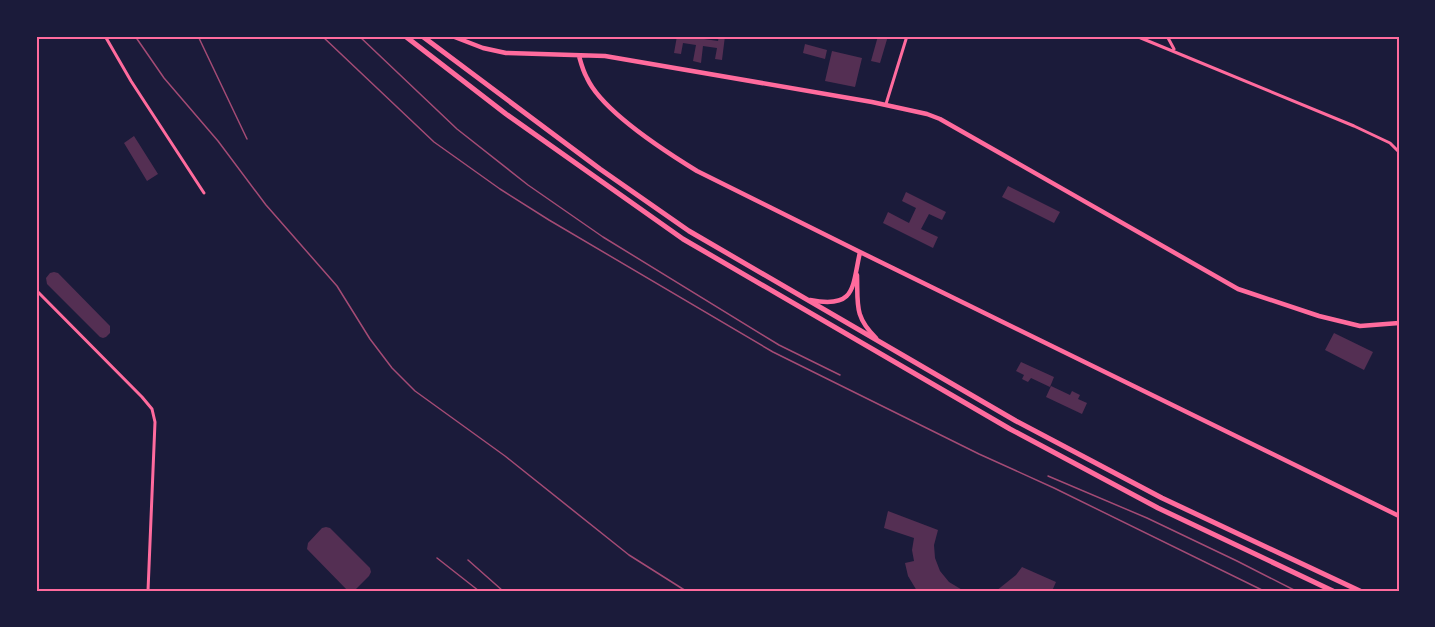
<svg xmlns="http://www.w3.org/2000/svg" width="1435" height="627" font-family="'Nunito Sans',sans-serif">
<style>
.building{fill:#542f53}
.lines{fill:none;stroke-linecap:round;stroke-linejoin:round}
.minor{stroke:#ff6b9d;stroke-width:3}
.secondary{stroke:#ff6b9d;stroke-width:4.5}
.primary{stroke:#ff6b9d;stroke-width:5}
.rail{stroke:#a44b75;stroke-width:1.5}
.neatline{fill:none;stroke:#ff6b9d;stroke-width:2}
</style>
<rect width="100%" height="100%" fill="#1b1b3a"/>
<path class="building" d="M 677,36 L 697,38 L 697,36 L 705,36 L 704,39 L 718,41 L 719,36 L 725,36 L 722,60 L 715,59 L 717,48 L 703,46 L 701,63 L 693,61 L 696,45 L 683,43 L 681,54 L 674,53 Z
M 878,36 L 888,36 L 880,63 L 871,61 Z
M 805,44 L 827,50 L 825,59 L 803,53 Z
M 832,51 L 862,58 L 855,87 L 825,81 Z
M 134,136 L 158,174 L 147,181 L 124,143 Z
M 1008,186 L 1060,212 L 1054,223 L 1002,197 Z
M 906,192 L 946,212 L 942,220 L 929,214 L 921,229 L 938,237 L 933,248 L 883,223 L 888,212 L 909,223 L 916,208 L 902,201 Z
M 54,272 L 58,273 L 110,326 L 110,333 L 106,337 L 103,338 L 100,337 L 47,284 L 46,278 L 50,273 Z
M 1334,333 L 1373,352 L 1364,370 L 1325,350 Z
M 1021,362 L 1054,377 L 1050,387 L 1031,378 L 1028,382 L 1022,379 L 1024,375 L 1016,371 Z
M 1051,386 L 1070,395 L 1072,391 L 1080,395 L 1078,399 L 1087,403 L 1082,414 L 1046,397 Z
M 888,511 L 938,530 L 934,545 L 935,558 L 940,571 L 949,582 L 964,591 L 917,591 L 908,576 L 905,563 L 914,561 L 912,550 L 914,538 L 884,528 Z
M 326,527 L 330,528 L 370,568 L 371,572 L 369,576 L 354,591 L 348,591 L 307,549 L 308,543 L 322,528 Z
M 1022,567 L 1056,582 L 1052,591 L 996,591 L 1016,575 Z"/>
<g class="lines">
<path class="minor" d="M 105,36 L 131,81 L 204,193
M 1136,36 L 1354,126 L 1390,143 L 1399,152
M 1167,36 L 1174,49
M 886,104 L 907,36
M 36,290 L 142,397 L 152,409 L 155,422 L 148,591"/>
<path class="secondary" d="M 452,36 L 483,48 L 506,53 L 605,56 L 872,102 L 927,114 L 940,119 L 991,148 L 1238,289 L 1319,316 L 1360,326 L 1399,323
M 579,56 C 581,63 583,71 587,78 C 602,111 666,152 697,171 L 860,252 L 1399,516
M 857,275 C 858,305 854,316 876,338
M 810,300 C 856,309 852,288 860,252"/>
<path class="primary" d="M 405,36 L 506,114 L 683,239 L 1010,429 L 1158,508 L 1333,591
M 422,36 L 600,169 L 689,231 L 1016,421 L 1162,498 L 1360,591"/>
<path class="rail" d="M 135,36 L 164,78 L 218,141 L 266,205 L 337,286 L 370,339 L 392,368 L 415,391 L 505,456 L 629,555 L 686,591
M 198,36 L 247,139
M 322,36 L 434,142 L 500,189 L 549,220 L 773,352 L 979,454 L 1054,488 L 1264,591
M 359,36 L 457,129 L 528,185 L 603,237 L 779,345 L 840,375
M 1048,476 L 1147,518 L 1237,561 L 1296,591
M 437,558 L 479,591
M 468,560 L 503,591"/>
</g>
<rect width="1435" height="627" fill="none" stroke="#1b1b3a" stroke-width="75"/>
<rect x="38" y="38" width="1360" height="552" class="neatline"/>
</svg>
